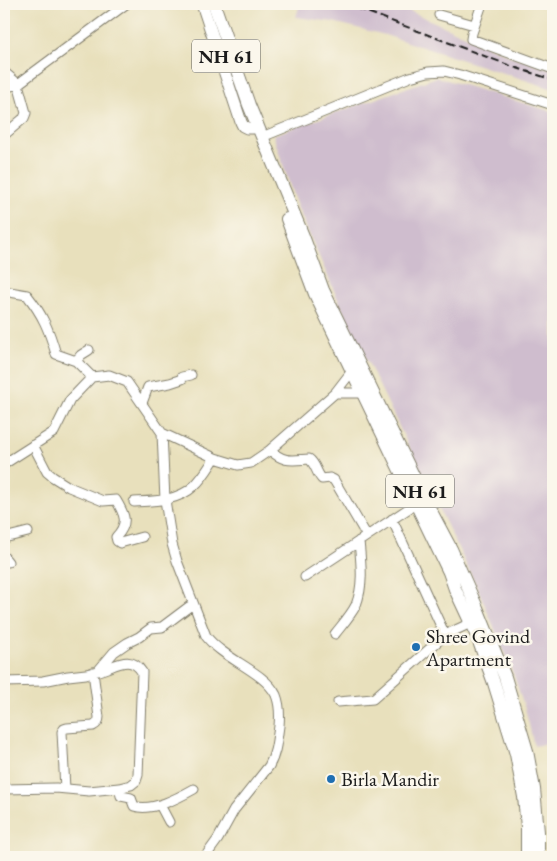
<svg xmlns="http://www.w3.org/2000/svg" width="557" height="861" font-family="'EB Garamond',serif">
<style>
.industrial{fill:#cfbdce}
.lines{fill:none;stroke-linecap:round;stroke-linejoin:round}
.minor-casing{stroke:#827e6c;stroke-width:11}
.major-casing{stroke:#827e6c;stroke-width:13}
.highway-casing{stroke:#827e6c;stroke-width:14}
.minor{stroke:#fff;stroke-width:9}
.major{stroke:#fff;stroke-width:11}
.highway{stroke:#fff;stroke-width:12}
.rail{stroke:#1c1c1c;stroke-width:2;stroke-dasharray:8 4;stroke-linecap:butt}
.poi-dot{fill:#1f6fb2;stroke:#fbf7ec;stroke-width:2}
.labels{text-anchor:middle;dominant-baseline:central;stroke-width:5;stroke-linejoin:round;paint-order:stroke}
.shield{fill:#fbf7ec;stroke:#5f5e5a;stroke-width:1}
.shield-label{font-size:19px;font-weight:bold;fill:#1c1c1c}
.poi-label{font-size:20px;fill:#1c1c1c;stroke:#fbf7ec;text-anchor:start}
</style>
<rect width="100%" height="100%" fill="#fbf7ec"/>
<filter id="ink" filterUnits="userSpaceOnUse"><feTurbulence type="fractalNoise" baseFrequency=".02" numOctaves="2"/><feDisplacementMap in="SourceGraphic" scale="10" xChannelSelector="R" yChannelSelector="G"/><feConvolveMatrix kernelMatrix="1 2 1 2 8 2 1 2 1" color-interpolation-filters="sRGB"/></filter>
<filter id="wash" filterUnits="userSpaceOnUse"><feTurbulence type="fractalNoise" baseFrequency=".0096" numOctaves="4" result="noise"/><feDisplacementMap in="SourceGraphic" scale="20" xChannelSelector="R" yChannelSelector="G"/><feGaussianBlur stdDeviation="1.12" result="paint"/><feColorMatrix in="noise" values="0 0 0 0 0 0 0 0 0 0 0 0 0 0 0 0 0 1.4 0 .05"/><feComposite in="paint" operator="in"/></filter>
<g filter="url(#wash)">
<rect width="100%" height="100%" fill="#e8e0bc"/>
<path class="industrial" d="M 300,4 L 394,4 L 510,56 L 553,70 L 553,89 L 385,35 L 333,22 L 296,17 Z
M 437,77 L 553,112 L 553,735 L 544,744 L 534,746 L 526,712 L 513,673 L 478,589 L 343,311 L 296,204 L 273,135 Z"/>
</g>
<g filter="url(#ink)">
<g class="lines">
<defs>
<path id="minor" d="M 482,4 L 472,33 L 471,39 L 553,69
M 439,15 L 474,25
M 4,72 L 18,84 L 26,113 L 24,118 L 4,135
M 4,88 L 18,84 L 126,4
M 262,137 L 410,77 L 428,72 L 444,71 L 460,75 L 553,105
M 4,291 L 27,295 C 43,315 49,330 56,354 L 76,361 L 92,377
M 76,361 L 81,355 L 89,350
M 335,393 L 363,393 L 366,391
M 142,403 L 148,387 L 170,383 L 182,379 L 182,377 L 191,375
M 162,433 L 165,500 L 172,544 L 177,561 L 206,636 C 223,659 264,671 276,695 C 280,705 280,715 279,726 C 277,740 276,754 269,766 L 234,810 L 218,839 L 205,857
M 33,445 L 47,472 L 53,477 L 69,487 L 103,501 L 116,500 C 125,515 129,523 116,537 L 117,541 L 120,543 L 142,537
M 270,450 C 284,463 292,460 309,459 C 316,464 316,473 322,479 L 330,478 L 334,480 L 367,536
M 4,464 L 54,432 L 70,400 L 92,377 L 109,375 L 127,382 L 162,433 L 215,458 L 238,465 L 251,463 L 270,450 L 335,393 L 352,371 L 355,370
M 134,502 C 155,501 178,501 194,486 C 203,478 209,467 215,458
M 392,519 L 445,635
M 4,538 L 28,532
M 4,557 L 8,562
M 305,577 L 420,501
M 335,634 C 342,625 351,615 356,605 C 364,584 361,563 359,541
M 4,682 L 43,681 L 68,676 L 86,674 L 98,671 L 114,652 L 127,643 L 139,637 L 151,628 L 162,627 L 190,606
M 338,702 L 373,699 L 445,635 L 475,621
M 119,788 L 121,796 L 131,798 L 134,806 C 152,812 178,798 194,789
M 4,789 L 56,788 L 89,791 L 119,788 L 131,785 L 136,781 L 138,775 L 142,672 C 130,653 115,667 98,671
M 65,789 L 62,732 L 64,729 L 67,728 L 93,726 C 97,724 99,722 99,717 L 93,672
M 160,805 L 169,822"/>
<path id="major" d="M 202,4 L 241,122 L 243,126 L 247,128 L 253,128"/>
<path id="highway" d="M 214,4 L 249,105 L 303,236 L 323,290 L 426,502 L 451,549 L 477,608 L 505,677 L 527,751 L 534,789 L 538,832 L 538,857
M 287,219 L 315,294 L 449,572 L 455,589 L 477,636 L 494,683 L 516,754 L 524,797 L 527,827 L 527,857"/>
</defs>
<use href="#minor" class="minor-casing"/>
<use href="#major" class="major-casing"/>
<use href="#highway" class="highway-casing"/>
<use href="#minor" class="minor"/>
<use href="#major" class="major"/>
<use href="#highway" class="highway"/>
<path class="rail" d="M 346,4 L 511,66 L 553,80"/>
</g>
</g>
<g class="poi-dot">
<circle cx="416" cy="647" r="5"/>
<circle cx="331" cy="779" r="5"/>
</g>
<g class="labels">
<g class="shield">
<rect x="192" y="39.5" width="68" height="33" rx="4"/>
<rect x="386" y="474.5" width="68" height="33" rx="4"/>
</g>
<g class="shield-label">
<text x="226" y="56">NH 61</text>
<text x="420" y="491">NH 61</text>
</g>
<g class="poi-label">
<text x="426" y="636">Shree Govind<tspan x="426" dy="23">Apartment</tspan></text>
<text x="341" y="779">Birla Mandir</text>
</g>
</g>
<rect width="557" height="861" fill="none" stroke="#fbf7ec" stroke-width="20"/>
</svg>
